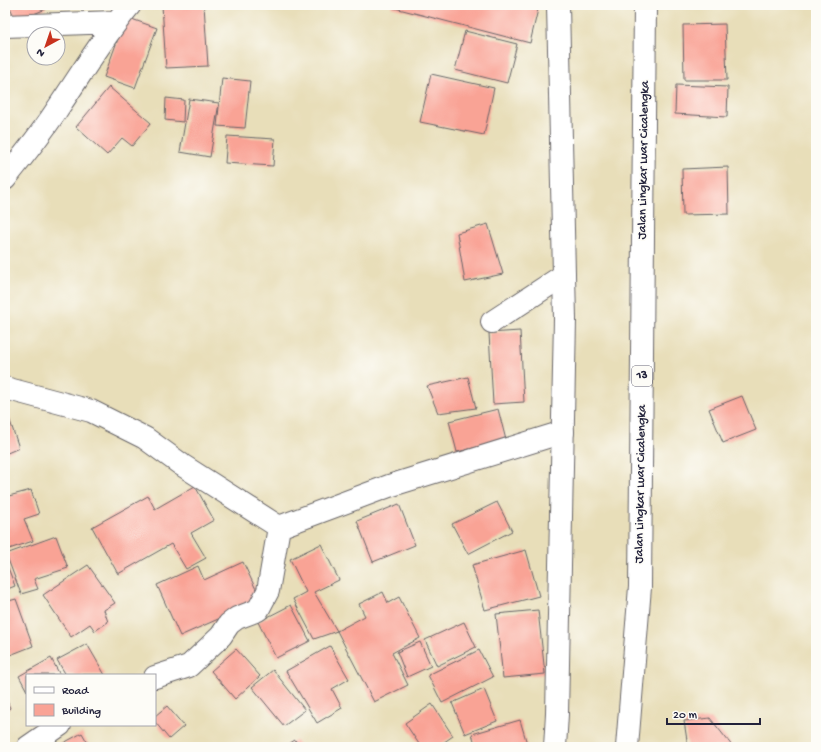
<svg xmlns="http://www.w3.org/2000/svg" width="821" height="752" font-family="'Gochi Hand',sans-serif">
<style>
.building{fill:#f9a395}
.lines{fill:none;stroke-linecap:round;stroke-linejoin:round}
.minor-casing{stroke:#676467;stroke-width:24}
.highway-casing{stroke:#676467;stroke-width:24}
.minor{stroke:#fff;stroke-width:22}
.highway{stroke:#fff;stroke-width:22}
.labels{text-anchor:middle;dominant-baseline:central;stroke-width:3.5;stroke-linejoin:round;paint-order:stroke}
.shield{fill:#fdfcf7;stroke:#646373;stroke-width:1}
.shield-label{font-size:12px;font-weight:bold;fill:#22223b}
.street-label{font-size:13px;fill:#22223b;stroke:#fdfcf7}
</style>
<rect width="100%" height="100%" fill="#fdfcf7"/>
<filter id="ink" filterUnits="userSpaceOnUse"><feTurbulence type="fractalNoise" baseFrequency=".025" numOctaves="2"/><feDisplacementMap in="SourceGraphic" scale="8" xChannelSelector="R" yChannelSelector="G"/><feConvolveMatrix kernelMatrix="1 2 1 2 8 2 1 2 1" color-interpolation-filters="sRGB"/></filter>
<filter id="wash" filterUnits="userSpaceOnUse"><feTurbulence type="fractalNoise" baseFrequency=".012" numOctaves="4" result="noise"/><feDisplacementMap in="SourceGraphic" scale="16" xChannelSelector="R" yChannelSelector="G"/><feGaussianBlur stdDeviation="0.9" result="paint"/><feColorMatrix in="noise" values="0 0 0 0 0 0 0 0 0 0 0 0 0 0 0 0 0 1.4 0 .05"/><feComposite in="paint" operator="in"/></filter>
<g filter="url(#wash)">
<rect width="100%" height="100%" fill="#e8deb9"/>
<g id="blocks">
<path class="building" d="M 9,5 L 45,5 L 46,9 L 16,21 Z
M 162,5 L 204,5 L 208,66 L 166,68 Z
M 392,5 L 539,5 L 530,43 L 391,7 Z
M 126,17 L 157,28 L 135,88 L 104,77 Z
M 725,24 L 727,80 L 684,80 L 683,25 Z
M 465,31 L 517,44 L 507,83 L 455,70 Z
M 431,74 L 494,88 L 484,135 L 420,122 Z
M 222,78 L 250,81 L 245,128 L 217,126 Z
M 676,85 L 728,87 L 727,117 L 675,114 Z
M 109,87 L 151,123 L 132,146 L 122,138 L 107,155 L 76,127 Z
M 166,98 L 184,100 L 183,122 L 165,120 Z
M 189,99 L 219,103 L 210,157 L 180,152 Z
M 227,136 L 275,139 L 273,166 L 225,163 Z
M 728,167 L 729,214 L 683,215 L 682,169 Z
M 488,224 L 503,274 L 465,282 L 457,233 Z
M 520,331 L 524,402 L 493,404 L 489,333 Z
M 468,377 L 476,408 L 438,413 L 427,386 Z
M 742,396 L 756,430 L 723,443 L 709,409 Z
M 5,406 L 19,448 L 5,454 Z
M 498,409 L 506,440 L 457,452 L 449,421 Z
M 195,486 L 214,520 L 191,533 L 206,558 L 186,569 L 171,544 L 118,574 L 92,527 L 148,496 L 155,509 Z
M 31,490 L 39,514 L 24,519 L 33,541 L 9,549 L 5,538 L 5,497 Z
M 497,502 L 512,531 L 468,554 L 452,524 Z
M 399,504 L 415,545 L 373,562 L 357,521 Z
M 56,536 L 68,568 L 34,579 L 38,589 L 21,594 L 6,554 Z
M 321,544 L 339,580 L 314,592 L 337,631 L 365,616 L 359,604 L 383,592 L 388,603 L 399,597 L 420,638 L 392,653 L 408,685 L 374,702 L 337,631 L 314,639 L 293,599 L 306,592 L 290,559 Z
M 526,550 L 539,596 L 485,610 L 472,565 Z
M 5,560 L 15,586 L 5,590 Z
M 243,562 L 261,600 L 180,636 L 157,585 L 198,566 L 204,580 Z
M 88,565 L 115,603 L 104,610 L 108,622 L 95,631 L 90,624 L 71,637 L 43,595 Z
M 16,599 L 33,646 L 5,657 L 5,602 Z
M 291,605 L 310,641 L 276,658 L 258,622 Z
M 538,610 L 545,674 L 503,678 L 496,614 Z
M 464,622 L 476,647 L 437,666 L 425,640 Z
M 420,642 L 431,666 L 407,677 L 397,652 Z
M 87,644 L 105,675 L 66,675 L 57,660 Z
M 330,646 L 349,679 L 332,689 L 342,708 L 317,723 L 286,671 Z
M 236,649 L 260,676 L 235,699 L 211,671 Z
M 479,650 L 493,677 L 442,703 L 428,675 Z
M 51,658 L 60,675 L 27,675 L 27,691 L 19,676 Z
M 273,670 L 305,710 L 284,726 L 252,687 Z
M 484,689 L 497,721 L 465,734 L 452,703 Z
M 5,696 L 10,708 L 5,713 Z
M 432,704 L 453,736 L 437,747 L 421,747 L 405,723 Z
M 167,706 L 184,726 L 169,739 L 155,722 L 155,716 Z
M 710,718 L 733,747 L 688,747 L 684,721 Z
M 520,720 L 528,747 L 476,747 L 472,734 Z
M 82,733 L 90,747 L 56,747 Z
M 295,740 L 300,747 L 284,747 Z"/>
</g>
</g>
<g filter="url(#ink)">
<use href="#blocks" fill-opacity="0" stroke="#676467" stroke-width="1"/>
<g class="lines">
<defs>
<path id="minor" d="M 5,26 L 116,22
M 5,179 C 23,156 42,133 58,108 C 82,73 103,37 130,5
M 492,322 L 564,275
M 5,388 L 91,411 L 145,438 L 182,465 L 279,527
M 279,527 L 389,486 L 563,432
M 155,677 L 189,666 L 221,636 L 229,624 L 237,618 L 258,610 L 268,591 L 279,527
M 28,747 L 60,725"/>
<path id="highway" d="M 555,747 L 557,714 L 565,319 L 558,5
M 627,747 L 640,587 L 645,5"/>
</defs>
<use href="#minor" class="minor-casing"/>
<use href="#highway" class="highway-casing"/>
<use href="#minor" class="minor"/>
<use href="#highway" class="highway"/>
</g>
</g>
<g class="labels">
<rect class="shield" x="632" y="366" width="20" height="20" rx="3"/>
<g class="shield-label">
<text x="642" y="376">13</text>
</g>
<g class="street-label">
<text transform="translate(644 160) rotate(-89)">Jalan Lingkar Luar Cicalengka</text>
<text transform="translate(641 484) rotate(-89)">Jalan Lingkar Luar Cicalengka</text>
</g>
</g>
<rect width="821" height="752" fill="none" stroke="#fdfcf7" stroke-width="20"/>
<rect x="26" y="674" width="130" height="52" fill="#fdfcf7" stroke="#a5a5ac"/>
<rect x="34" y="687" width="20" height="6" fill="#ffffff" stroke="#a5a5ac"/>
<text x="62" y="694" font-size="12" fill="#22223b">Road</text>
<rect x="34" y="704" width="20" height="12" fill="#f9a395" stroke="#a5a5ac"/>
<text x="62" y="714" font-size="12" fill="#22223b">Building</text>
<g transform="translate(46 46) rotate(220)"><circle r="19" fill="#fdfcf7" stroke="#a5a5ac"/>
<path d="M0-3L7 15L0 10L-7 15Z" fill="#c8321e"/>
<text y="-6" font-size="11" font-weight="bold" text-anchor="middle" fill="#22223b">N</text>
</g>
<path d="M667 718v6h93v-6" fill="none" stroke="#22223b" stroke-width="2"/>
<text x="673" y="718" font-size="12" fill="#22223b" stroke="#fdfcf7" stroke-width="3" paint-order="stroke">20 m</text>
</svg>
